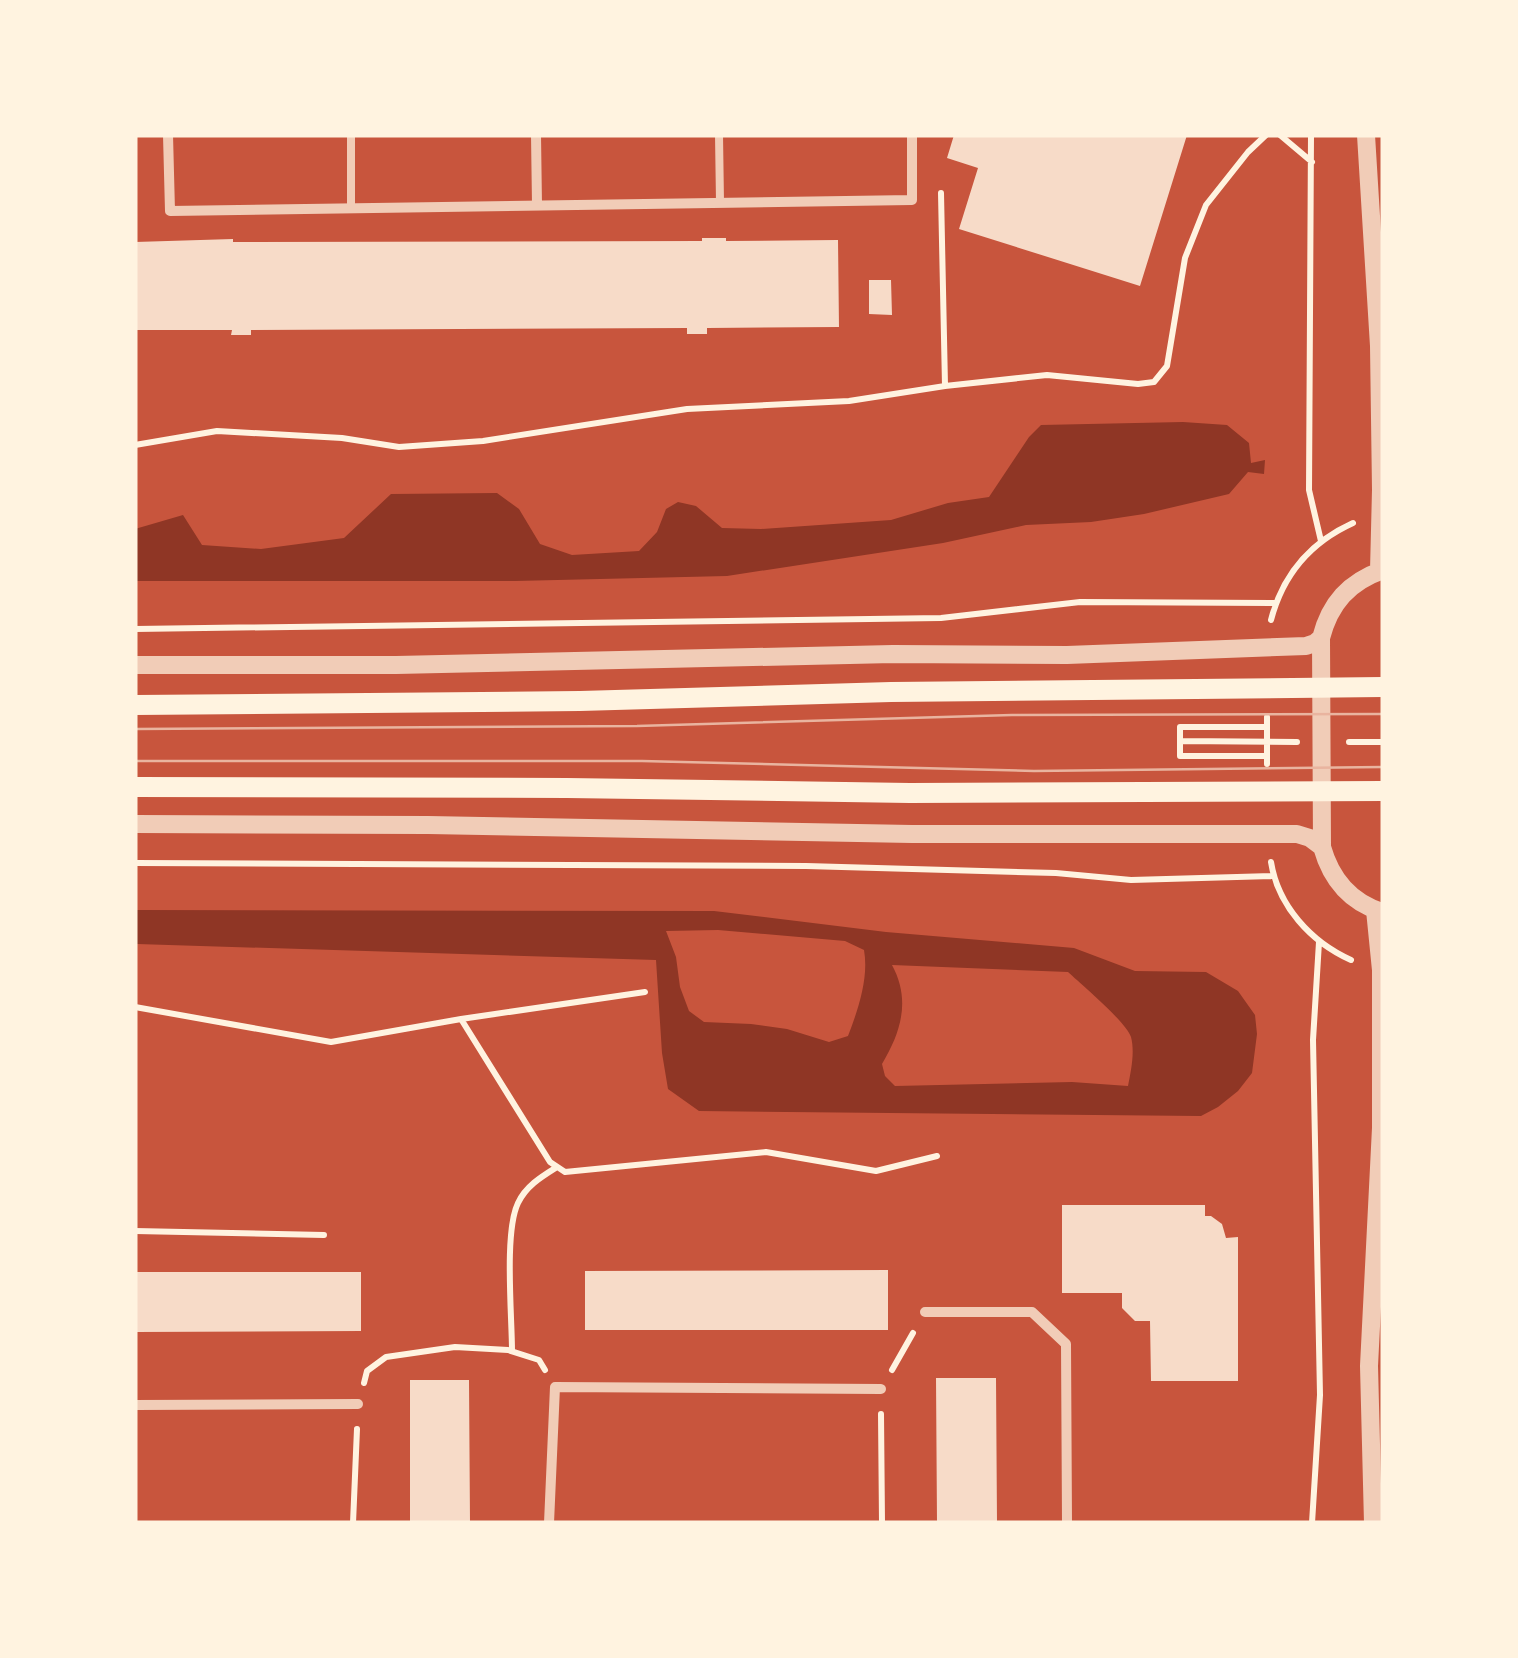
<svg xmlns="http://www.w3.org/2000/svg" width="1518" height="1658" font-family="Overpass,sans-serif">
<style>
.water{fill:#8f3625;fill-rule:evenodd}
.building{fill:#f7dbc8}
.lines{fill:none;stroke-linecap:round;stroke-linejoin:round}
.path{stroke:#fff3e0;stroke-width:6}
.service{stroke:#f1ccb7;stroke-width:8}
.minor{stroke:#f1ccb7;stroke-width:10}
.tertiary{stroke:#f1ccb7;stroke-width:18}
.secondary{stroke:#fff3e0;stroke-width:20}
.tram{stroke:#e9b49f;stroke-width:2.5}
</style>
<rect width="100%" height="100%" fill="#c8553d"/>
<path class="water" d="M 1183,422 L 1227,425 L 1249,443 L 1251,463 L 1265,460 L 1264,474 L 1248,472 L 1229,494 L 1144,514 L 1091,522 L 1026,525 L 943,543 L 727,576 L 515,581 L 135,581 L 135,529 L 183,515 L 202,545 L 261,549 L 344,538 L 391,494 L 497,493 L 519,509 L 540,544 L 572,555 L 639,551 L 657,532 L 666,509 L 678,502 L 696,506 L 722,528 L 761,529 L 891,520 L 948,503 L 989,497 L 1029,437 L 1041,425 Z
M 135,910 L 714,911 L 886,932 L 1074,948 L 1135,971 L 1206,972 L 1238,991 L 1255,1015 L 1257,1034 L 1252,1073 L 1238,1091 L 1218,1107 L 1201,1116 L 699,1111 L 668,1089 L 662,1053 L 656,960 L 137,944 ZM 718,930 L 845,941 L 864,950 C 869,978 858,1010 848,1036 L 829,1042 L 787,1029 L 751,1024 L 704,1022 L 689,1011 L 680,987 L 676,957 L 666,931 ZM 892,965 L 1068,972 C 1082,985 1126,1022 1131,1037 C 1135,1052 1131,1071 1128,1086 L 1072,1082 L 895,1086 L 885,1076 L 882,1064 C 901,1032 911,1000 892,965 Z"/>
<path class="building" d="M 954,135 L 1187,135 L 1140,286 L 959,229 L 978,168 L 947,158 Z
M 702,238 L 726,238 L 726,241 L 838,240 L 839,327 L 707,328 L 707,334 L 687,334 L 687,328 L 251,330 L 251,335 L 231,335 L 232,330 L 135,330 L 135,242 L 233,239 L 233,242 L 702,241 Z
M 869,280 L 891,280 L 892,315 L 869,314 Z
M 1062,1205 L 1205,1205 L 1205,1216 L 1211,1216 L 1222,1224 L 1226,1238 L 1238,1237 L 1238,1381 L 1151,1381 L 1150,1321 L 1135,1321 L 1122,1308 L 1122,1293 L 1062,1293 Z
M 888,1270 L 888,1330 L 585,1330 L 585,1271 Z
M 135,1272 L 361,1272 L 361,1331 L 135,1332 Z
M 936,1378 L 996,1378 L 997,1523 L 937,1523 Z
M 410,1380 L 469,1380 L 470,1523 L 410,1523 Z"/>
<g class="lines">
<path class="path" d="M 1280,135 L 1312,162
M 1311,135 L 1309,490 L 1321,541
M 941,193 L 945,386
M 135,445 L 217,431 L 342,438 L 399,447 L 483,441 L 687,409 L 849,401 L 945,386 L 1047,375 L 1138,384 L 1154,382 L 1167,366 L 1185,258 L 1206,205 L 1248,152 L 1266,135
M 1271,620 C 1283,574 1311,542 1353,523
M 135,629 L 941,618 L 1080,602 L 1275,603
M 1267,717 L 1267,764
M 1267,727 L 1180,727 L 1180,756 L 1267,756
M 1180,741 L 1297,742
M 1349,742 L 1383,742
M 1271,862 C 1278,906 1311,942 1351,960
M 135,863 L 806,866 L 1056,873 L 1131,880 L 1273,876
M 645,992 L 461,1019 L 550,1162 L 565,1172 L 766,1152 L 876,1171 L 937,1156
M 135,1007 L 331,1042 L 461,1019
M 135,1231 L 324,1235
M 512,1351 C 512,1316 504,1232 518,1203 C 526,1186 541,1177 557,1167
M 892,1370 L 913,1333
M 364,1383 L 367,1371 L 386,1357 L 455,1347 L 508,1350 L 539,1360 L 545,1370
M 881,1414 L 882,1523
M 353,1523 L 357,1429
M 1312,1523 L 1320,1395 L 1313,1040 L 1319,942"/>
<path class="service" d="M 351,135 L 351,208
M 719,135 L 720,202"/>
<path class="minor" d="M 168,135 L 170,211 L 912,200 L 912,135
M 536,135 L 537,205
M 925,1312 L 1032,1312 L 1066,1344 L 1067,1523
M 135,1405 L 358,1404
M 549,1523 L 555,1387 L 881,1389"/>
<path class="tertiary" d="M 1366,135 L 1379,346 L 1381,490 L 1379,571
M 135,665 L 396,665 L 893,654 L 1067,655 L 1306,646 L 1315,643 L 1321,638
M 135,824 L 428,825 L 912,834 L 1297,834 L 1310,838 L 1322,847
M 1382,912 C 1350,902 1331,879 1322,847 L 1321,638 C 1330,603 1349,582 1383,570
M 1373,1523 L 1369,1366 L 1381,1128 L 1381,970 L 1375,910"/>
<path class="secondary" d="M 135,705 L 580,701 L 891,692 L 1383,687
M 135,787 L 567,788 L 910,793 L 1383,791"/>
<path class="tram" d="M 135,729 L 637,726 L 1012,715 L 1383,714
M 135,761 L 642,761 L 1034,771 L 1383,767"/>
</g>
<rect width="1518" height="1658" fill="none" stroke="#fff3e0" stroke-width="275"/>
</svg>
